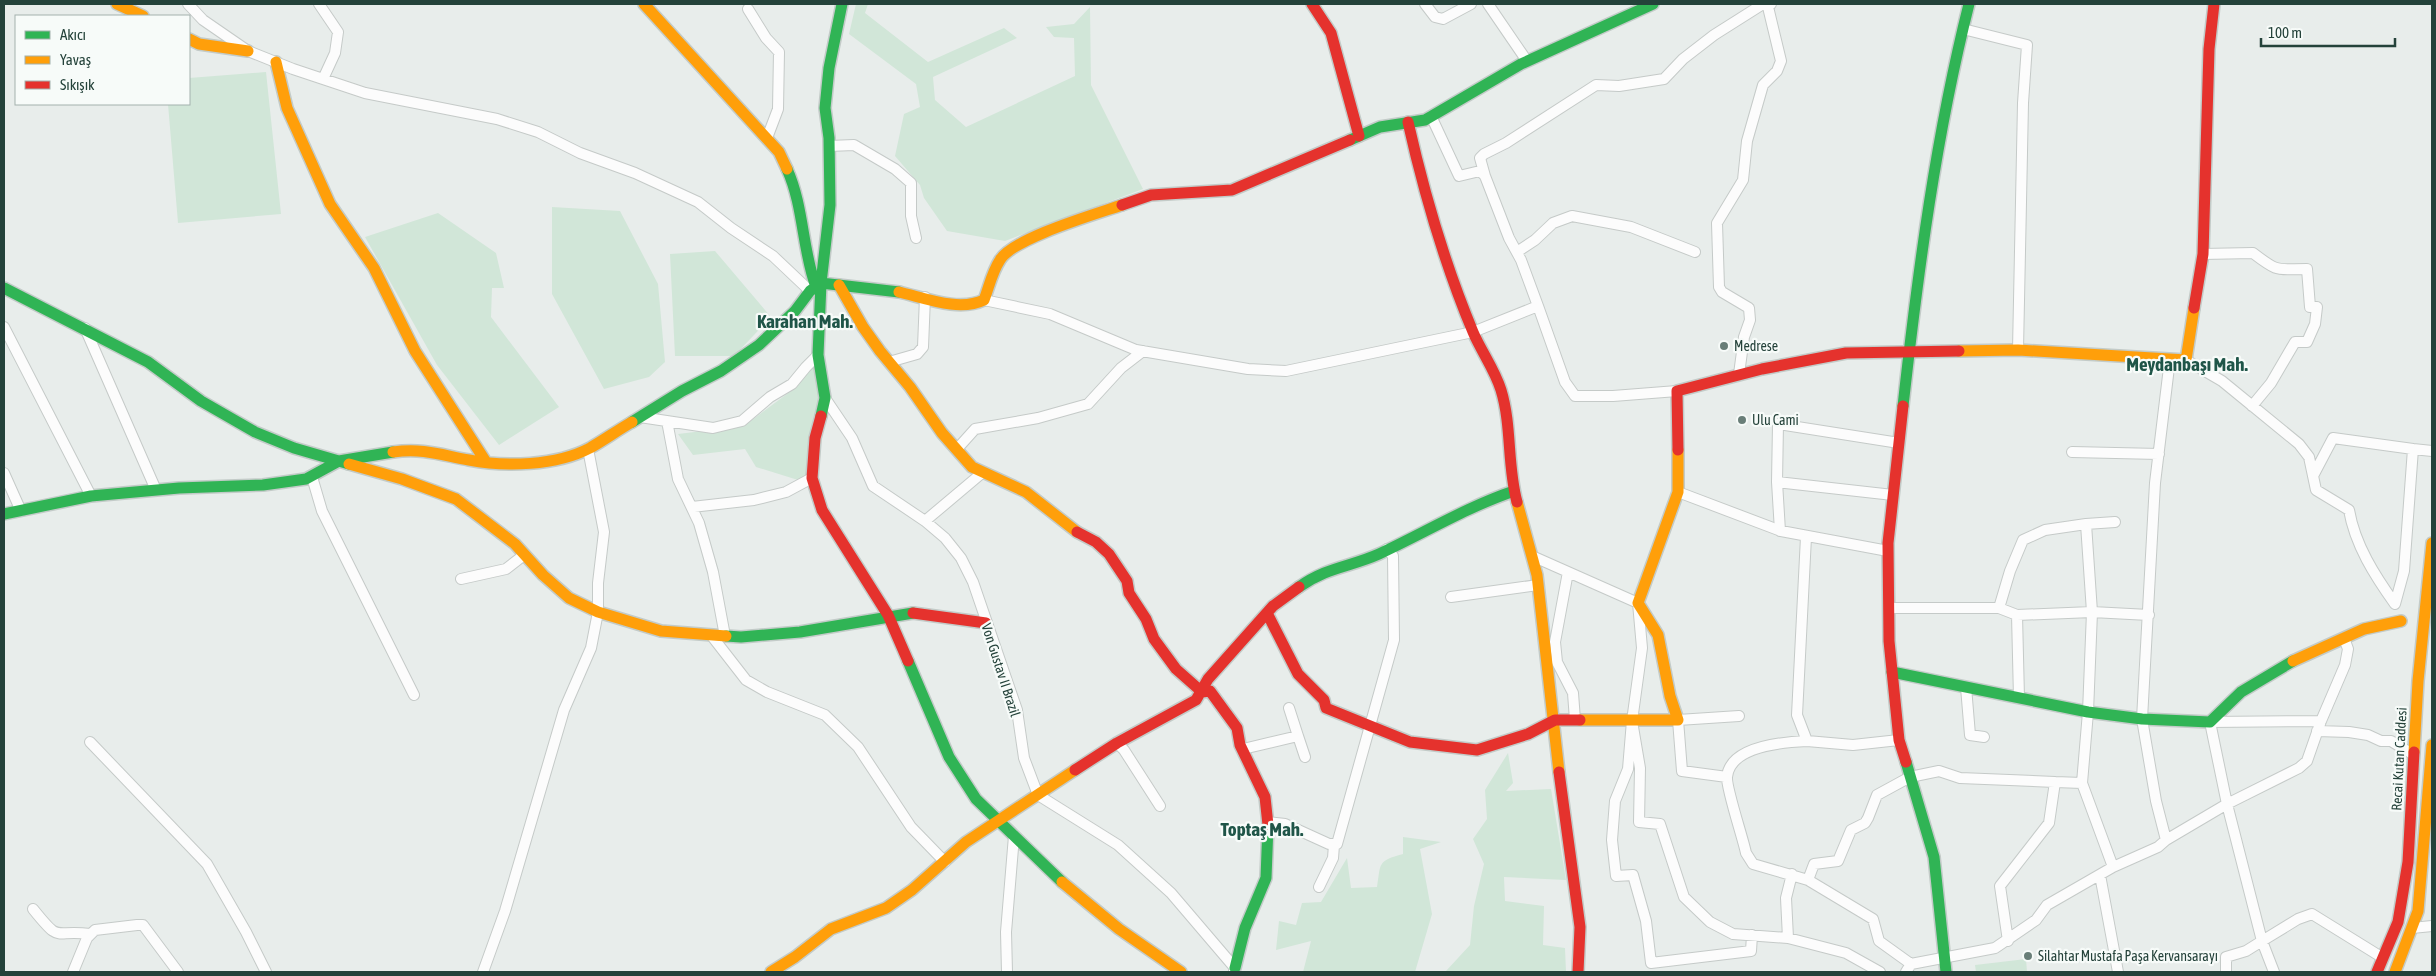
<svg xmlns="http://www.w3.org/2000/svg" width="2436" height="976" font-family="'Asap Condensed',sans-serif">
<style>
.green{fill:#d1e6d8}
.lines{fill:none;stroke-linecap:round;stroke-linejoin:round}
.street-casing{stroke:#c5cac8;stroke-width:12}
.fast-casing{stroke:#c3cbc8;stroke-width:14}
.slow-casing{stroke:#c3cbc8;stroke-width:14}
.jam-casing{stroke:#c3cbc8;stroke-width:14}
.street{stroke:#fcfcfc;stroke-width:10}
.fast{stroke:#30b455;stroke-width:11}
.slow{stroke:#ff9f0a;stroke-width:11}
.jam{stroke:#e5322d;stroke-width:11}
.poi-dot{fill:#697e78;stroke:#f7fbf9;stroke-width:2}
.labels{text-anchor:middle;dominant-baseline:central;stroke-width:4.5;stroke-linejoin:round;paint-order:stroke}
.poi-label{font-size:14px;fill:#24423a;stroke:#f7fbf9;text-anchor:start}
.street-label{font-size:14px;fill:#24423a;stroke:#f7fbf9}
.district-label{font-size:19px;font-weight:bold;fill:#1f5548;stroke:#f7fbf9}
</style>
<rect width="100%" height="100%" fill="#e8edeb"/>
<path class="green" d="M 856,4 L 868,4 L 865,13 L 928,62 L 1004,28 L 1017,38 L 933,77 L 935,100 L 966,127 L 1075,76 L 1074,38 L 1054,37 L 1046,27 L 1074,24 L 1090,7 L 1091,85 L 1143,189 L 1005,241 L 947,231 L 924,198 L 920,185 L 895,156 L 904,114 L 920,107 L 916,84 L 849,34 Z
M 266,72 L 281,214 L 178,223 L 168,104 L 189,104 L 189,78 Z
M 552,207 L 620,211 L 658,284 L 665,362 L 649,377 L 604,389 L 552,294 Z
M 438,213 L 496,253 L 504,288 L 492,288 L 491,317 L 559,407 L 499,445 L 437,365 L 365,237 Z
M 715,251 L 771,317 L 734,356 L 675,356 L 670,254 Z
M 814,359 L 825,398 L 812,478 L 798,480 L 756,467 L 745,449 L 693,455 L 678,434 L 744,426 L 795,388 Z
M 1508,753 L 1513,783 L 1506,791 L 1551,789 L 1566,880 L 1504,877 L 1505,901 L 1544,906 L 1543,945 L 1565,948 L 1566,972 L 1421,972 L 1446,971 L 1470,945 L 1474,906 L 1484,864 L 1473,839 L 1487,819 L 1485,790 Z
M 1403,837 L 1441,842 L 1420,849 L 1432,914 L 1415,972 L 1303,972 L 1311,941 L 1276,950 L 1279,921 L 1296,925 L 1302,903 L 1321,902 L 1347,858 L 1351,888 L 1377,887 C 1381,863 1377,861 1403,854 Z
M 2026,959 L 2027,972 L 1976,972 L 1975,965 Z"/>
<g class="lines">
<defs>
<path id="street" d="M 188,4 L 203,20 L 248,51 L 293,69 L 365,93 L 497,119 L 538,132 L 580,153 L 635,173 L 698,202 L 731,228 L 773,256 L 810,291
M 319,4 L 338,32 L 335,53 L 323,79
M 1425,4 L 1435,17 L 1443,19 L 1471,4
M 1488,4 L 1527,61
M 748,9 L 766,38 L 779,52 L 778,109 L 767,138
M 1963,29 L 2027,45 L 2023,103 L 2018,350
M 829,146 L 854,145 L 895,169 L 911,183 L 911,216 L 916,238
M 1485,176 L 1480,158 L 1484,154 L 1506,143 L 1596,85 L 1619,86 L 1664,79 L 1683,59 L 1714,35 L 1763,4
M 1517,252 L 1535,240 L 1553,223 L 1572,216 L 1631,227 L 1695,252
M 2203,254 L 2253,253 C 2279,273 2276,269 2307,269 L 2310,307 L 2317,307 L 2315,324 L 2307,342 L 2295,342 L 2271,383 L 2252,406
M 984,300 L 1050,314 L 1136,350 L 1248,369 L 1286,371 L 1473,332 L 1538,306 L 1521,260 L 1509,238 L 1485,176 L 1480,171 L 1459,176 L 1431,116
M 1538,306 L 1565,382 L 1575,396 L 1613,396 L 1677,391
M 4,327 L 91,496
M 85,328 L 156,490
M 2186,360 L 2222,381 L 2299,444 L 2309,457 L 2316,490 L 2349,510 C 2355,545 2375,576 2395,604 L 2404,571 L 2413,449 L 2432,451
M 889,362 L 917,354 L 923,347 L 925,297
M 1739,374 L 1744,337 L 1750,320 L 1749,308 L 1722,292 L 1719,287 L 1717,223 L 1743,180 L 1747,141 L 1763,85 L 1777,71 L 1781,61 L 1768,7 L 1771,4
M 825,398 L 852,438 L 873,486 L 925,521 L 945,538 L 961,558 L 973,582 L 1017,710 L 1024,758 L 1038,795 L 1118,845 L 1171,893 L 1235,968 L 1234,971
M 640,417 L 713,428 L 742,421 L 770,397 L 792,384 L 806,367 L 818,355
M 667,421 L 678,479 L 699,523 L 713,572 L 725,636
M 957,449 L 975,429 L 1038,418 L 1088,404 L 1121,368 L 1143,351
M 2072,452 L 2159,454
M 4,473 L 21,511
M 2313,476 L 2333,438 L 2413,449
M 312,477 L 322,511 L 414,695
M 1777,482 L 1778,424 L 1899,443
M 1678,492 L 1781,531 L 1888,551
M 692,507 L 754,500 L 786,492 L 812,478
M 925,521 L 982,473
M 2086,524 L 2115,522
M 1780,531 L 1777,482 L 1893,495
M 1806,537 L 1797,715 L 1807,741 L 1853,745 L 1899,740
M 1532,556 L 1638,603 L 1642,648 L 1632,721
M 1568,572 L 1555,642 L 1557,662 L 1573,693 L 1575,720
M 461,579 L 506,569 L 524,555
M 1451,597 L 1538,585
M 1889,608 L 1999,608 L 2017,615 L 2019,698
M 1999,608 L 2010,571 L 2023,540 L 2045,530 L 2086,524 L 2092,612 L 2088,712 L 2082,783 L 2055,782
M 2017,615 L 2092,612 L 2149,615
M 711,635 L 746,680 L 767,692 L 825,715 L 858,747 L 911,827 L 945,862
M 1966,687 L 1970,735 L 1984,737
M 1289,708 L 1298,736
M 2321,721 L 2210,722 L 2227,804 L 2262,941 L 2298,919 L 2312,914 L 2383,958
M 2317,731 L 2349,732 L 2368,735 L 2381,741 L 2391,741 L 2414,755
M 1807,741 C 1784,742 1730,746 1727,777 C 1726,788 1743,838 1746,853 L 1753,864 L 1808,880 L 1873,919 L 1879,941 L 1911,964
M 90,742 L 207,864 L 246,932 L 266,972
M 1117,743 L 1124,750 L 1160,806
M 1243,749 L 1298,736 L 1305,757
M 1727,777 L 1682,771 L 1678,720 L 1739,716
M 2082,783 L 2113,867
M 1268,822 L 1285,824 L 1329,844 L 1337,844 L 1394,640 L 1393,556 L 1387,549
M 2166,840 L 2227,804 L 2299,768 L 2307,761 L 2321,721 L 2345,665 L 2348,649 L 2344,638
M 2100,875 L 2118,972
M 1808,880 L 1814,864 L 1838,861 L 1851,830 L 1865,823 L 1868,818 L 1877,795 L 1910,777 L 1939,771 L 1960,778 L 2055,782 L 2049,823 L 2000,886 L 2008,941
M 1319,887 L 1333,858 L 1334,845
M 33,909 C 62,945 52,929 90,934
M 2412,928 L 2432,926
M 1752,935 L 1751,951 L 1651,963 L 1646,921 L 1633,875 L 1616,876 L 1612,840 L 1615,801 L 1628,769 L 1632,721 L 1640,768 L 1639,822 L 1660,824 L 1684,897 L 1710,922 L 1733,934 L 1788,938 L 1786,898 L 1792,874
M 1788,938 L 1846,953 L 1880,972
M 73,972 L 87,938 L 95,930 L 137,925 L 143,925 L 178,972
M 483,972 L 505,911 L 564,710 L 591,648 L 598,612 L 598,583 L 604,532 L 588,449
M 1007,972 L 1006,932 L 1014,836
M 1906,972 L 1911,964 L 1995,948 L 2036,920 L 2047,905 L 2113,867 L 2158,847 L 2166,840 L 2156,801 L 2142,719 L 2155,483 L 2170,359
M 2226,972 L 2226,957 L 2246,951 L 2262,941 L 2274,972"/>
<path id="fast" d="M 1350,140 L 1380,127 L 1425,120 L 1521,64 L 1653,4
M 787,169 C 804,207 802,249 816,287
M 4,288 L 148,362 L 201,401 L 255,432 L 294,448 L 349,464
M 1903,406 C 1918,271 1936,135 1969,4
M 821,416 L 825,398 L 818,355 L 821,283 L 830,205 L 829,138 L 825,108 L 829,68 L 842,4
M 632,422 L 682,391 L 721,371 L 759,345 L 795,311 L 810,291 L 821,283 L 899,292
M 4,514 L 91,496 L 179,488 L 263,485 L 306,479 L 339,461 L 393,452
M 1299,587 C 1327,567 1350,567 1379,554 C 1424,533 1467,507 1514,491
M 726,636 L 741,637 L 800,632 L 913,613
M 908,661 L 949,757 L 976,799 L 1062,882
M 1892,672 L 2088,712 L 2142,719 L 2210,722 L 2241,692 L 2293,661
M 1906,762 L 1934,857 L 1946,972
M 1235,968 L 1245,928 L 1266,878 L 1268,825"/>
<path id="slow" d="M 117,4 L 143,16
M 644,4 L 779,152 L 787,169
M 189,39 L 199,44 L 248,51
M 276,62 L 287,108 L 330,204 L 374,268 L 415,351 L 486,462
M 839,285 L 863,327 L 880,351 L 910,387 L 942,433 L 972,467 L 1026,492 L 1077,532
M 899,292 C 925,298 959,312 984,300 C 989,287 992,272 1000,260 C 1013,238 1096,214 1122,205
M 1959,351 L 2018,350 L 2186,360 L 2194,308
M 393,452 C 424,448 441,455 469,460 C 505,467 556,466 590,448 C 604,440 618,430 632,422
M 349,464 L 402,479 L 456,499 L 515,544 L 543,575 L 569,598 L 598,612 L 661,631 L 726,636
M 1517,502 L 1537,575 L 1559,772
M 2293,661 L 2364,629 L 2401,621
M 1580,720 L 1678,720 L 1670,696 L 1658,635 L 1638,603 L 1678,492 L 1678,450
M 2414,752 L 2418,681 L 2432,543
M 1062,882 L 1119,929 L 1181,972
M 771,972 L 795,957 L 831,929 L 886,908 L 912,890 L 966,842 L 1075,770
M 2395,972 L 2418,911 L 2432,745"/>
<path id="jam" d="M 1312,4 L 1331,33 L 1359,136
M 1408,122 C 1424,193 1445,265 1473,332 C 1481,351 1495,370 1501,390 C 1512,426 1507,465 1517,502
M 1122,205 L 1151,195 L 1232,190 L 1350,140
M 2194,308 L 2203,254 L 2209,49 L 2214,4
M 1903,406 L 1888,543 L 1889,641 L 1899,740 L 1906,762
M 821,416 L 815,438 L 812,478 L 822,510 L 888,615 L 908,661
M 1678,450 L 1677,391 L 1762,369 L 1846,353 L 1959,351
M 1077,532 L 1096,542 L 1109,554 L 1127,581 L 1129,593 L 1146,619 L 1154,639 L 1176,669 L 1202,692 L 1210,691 L 1237,728 L 1240,745 L 1265,797 L 1268,825
M 913,613 L 986,623
M 1267,613 L 1298,674 L 1324,700 L 1326,708 L 1410,742 L 1477,750 L 1528,734 L 1555,720 L 1580,720
M 1075,770 L 1117,743 L 1196,700 L 1208,679 L 1273,606 L 1299,587
M 1559,772 L 1580,927 L 1578,972
M 2377,972 L 2398,922 L 2408,862 L 2414,752"/>
</defs>
<use href="#street" class="street-casing"/>
<use href="#fast" class="fast-casing"/>
<use href="#slow" class="slow-casing"/>
<use href="#jam" class="jam-casing"/>
<use href="#street" class="street"/>
<use href="#fast" class="fast"/>
<use href="#slow" class="slow"/>
<use href="#jam" class="jam"/>
</g>
<g class="poi-dot">
<circle cx="1724" cy="346" r="5"/>
<circle cx="1742" cy="420" r="5"/>
<circle cx="2028" cy="956" r="5"/>
</g>
<g class="labels">
<g class="poi-label">
<text x="1734" y="346">Medrese</text>
<text x="1752" y="420">Ulu Cami</text>
<text x="2038" y="956">Silahtar Mustafa Paşa Kervansarayı</text>
</g>
<g class="street-label">
<text transform="translate(1001 670) rotate(72)">Von Gustav II Brazil</text>
<text transform="translate(2399 759) rotate(-87)">Recai Kutan Caddesi</text>
</g>
<g class="district-label">
<text x="805" y="321">Karahan Mah.</text>
<text x="2187" y="364">Meydanbaşı Mah.</text>
<text x="1262" y="829">Toptaş Mah.</text>
</g>
</g>
<rect width="2436" height="976" fill="none" stroke="#24423a" stroke-width="10"/>
<rect x="15" y="15" width="175" height="90" fill="#f7fbf9" stroke="#a3b1ad"/>
<rect x="25" y="31" width="25" height="8" fill="#30b455" stroke="#a3b1ad"/>
<text x="60" y="40" font-size="15" fill="#24423a">Akıcı</text>
<rect x="25" y="56" width="25" height="8" fill="#ff9f0a" stroke="#a3b1ad"/>
<text x="60" y="65" font-size="15" fill="#24423a">Yavaş</text>
<rect x="25" y="81" width="25" height="8" fill="#e5322d" stroke="#a3b1ad"/>
<text x="60" y="90" font-size="15" fill="#24423a">Sıkışık</text>
<path d="M2261 38v8h134v-8" fill="none" stroke="#24423a" stroke-width="2.5"/>
<text x="2268" y="38" font-size="15" fill="#24423a" stroke="#f7fbf9" stroke-width="4" paint-order="stroke">100 m</text>
</svg>
